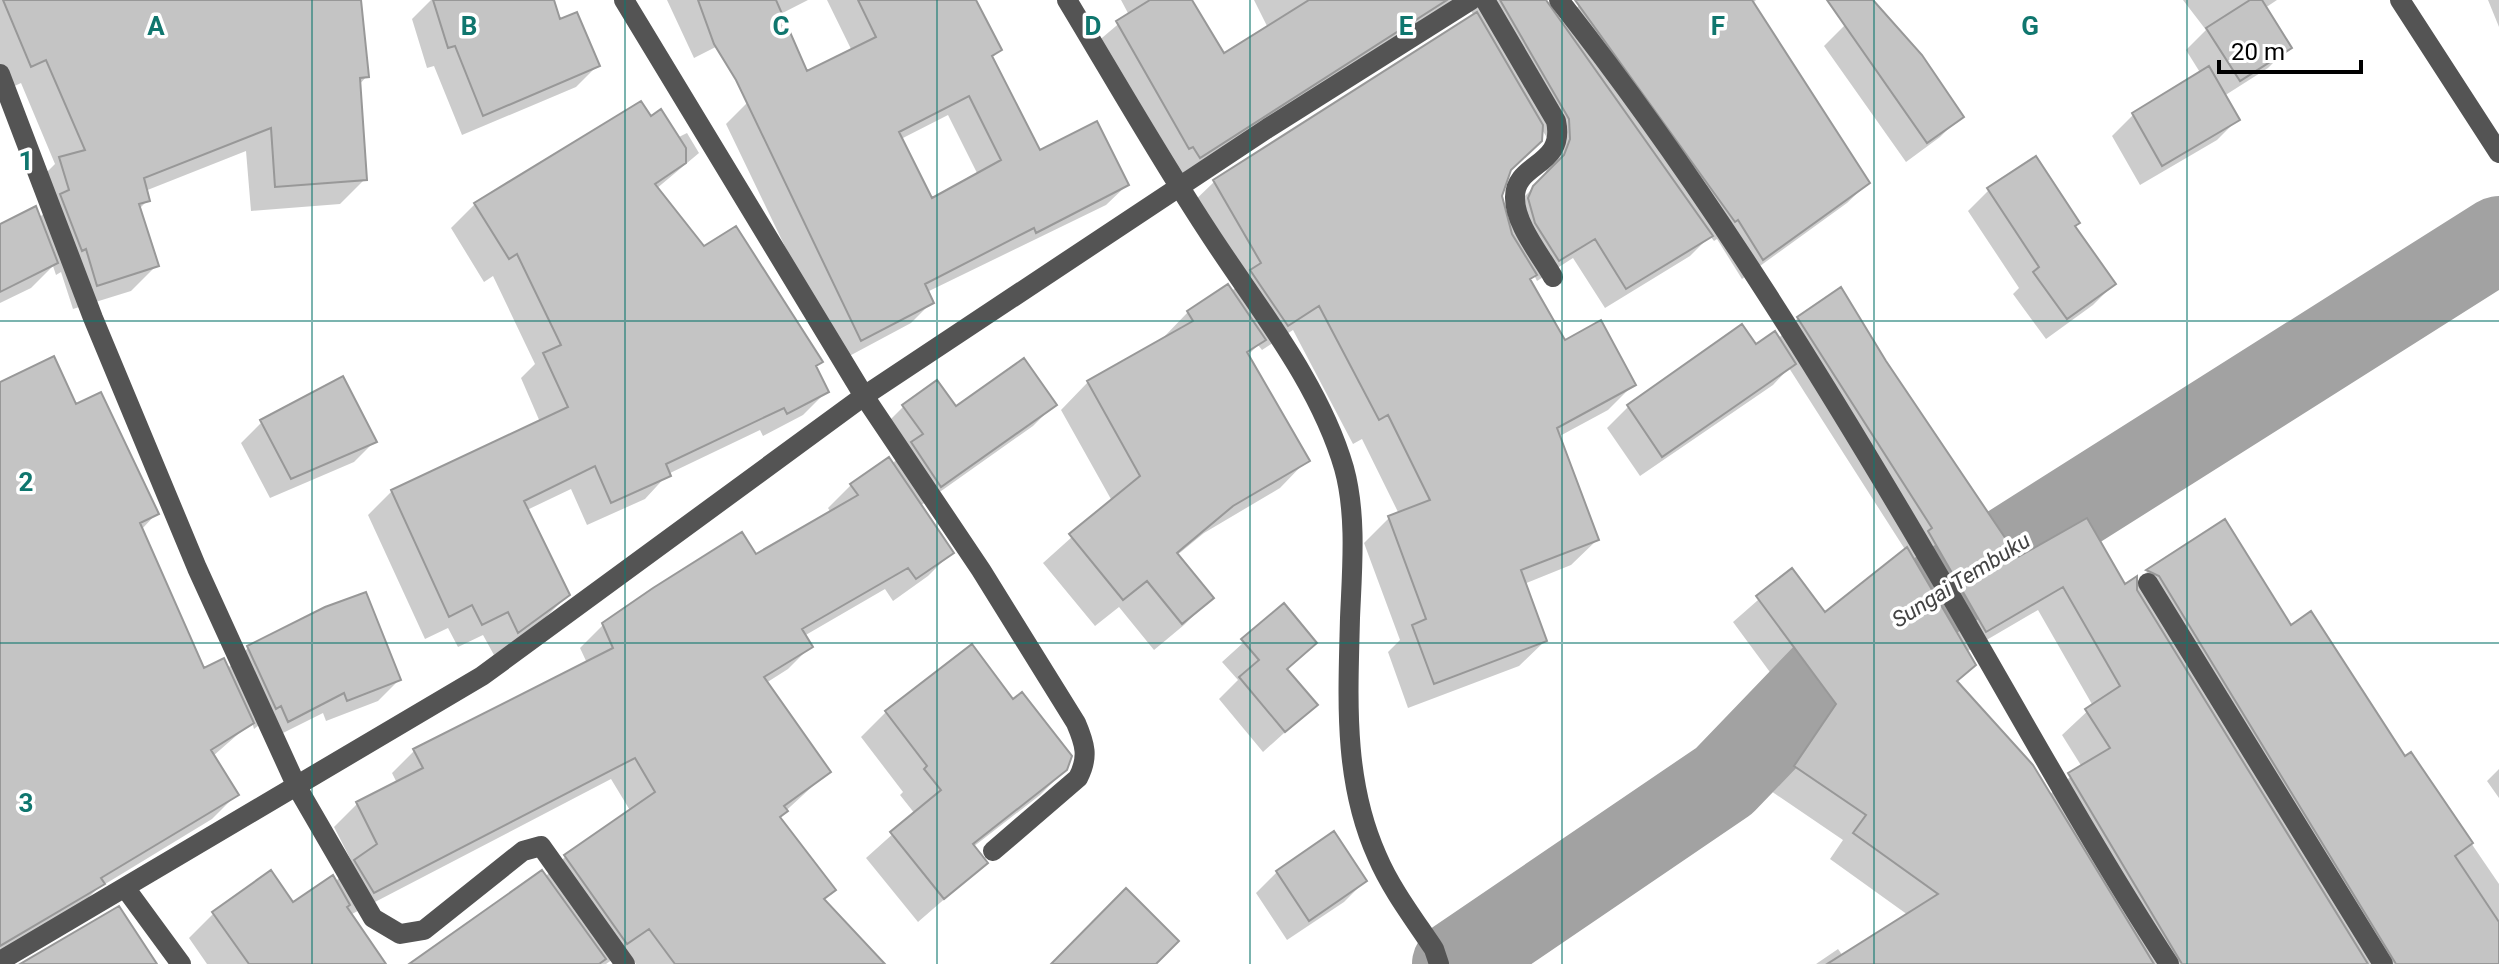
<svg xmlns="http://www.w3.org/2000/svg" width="2499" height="964" font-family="Roboto,sans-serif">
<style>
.shadow{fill:#0003;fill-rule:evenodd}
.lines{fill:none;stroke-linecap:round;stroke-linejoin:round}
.river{stroke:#a2a2a2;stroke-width:86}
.building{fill:#c4c4c4;stroke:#989898;stroke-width:2;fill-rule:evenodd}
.minor{stroke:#545454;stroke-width:20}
.grid{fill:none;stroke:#0f766e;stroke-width:2;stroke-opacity:0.55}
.labels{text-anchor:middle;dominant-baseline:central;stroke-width:7;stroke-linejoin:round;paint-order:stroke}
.water-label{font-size:22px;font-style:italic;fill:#434343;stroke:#fff}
.grid-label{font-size:26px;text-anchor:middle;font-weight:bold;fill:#0f766e;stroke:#fff;stroke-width:7;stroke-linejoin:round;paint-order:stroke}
</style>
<rect width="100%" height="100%" fill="#fff"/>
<path class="shadow" d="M 0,0 L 302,0 L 367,76 L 358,86 L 365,179 L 340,204 L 251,211 L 246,151 L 145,191 L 148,200 L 139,209 L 156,266 L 131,291 L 73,309 L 61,272 L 56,275 L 53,266 L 31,288 L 0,303 L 0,226 L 39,218 L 44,213 L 35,184 L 55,164 L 21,83 L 0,93 Z
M 431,0 L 552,0 L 559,22 L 597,66 L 576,87 L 462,135 L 434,66 L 427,68 L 412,19 Z
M 667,0 L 808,0 L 694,58 Z
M 827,0 L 974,0 L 1000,50 L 991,59 L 1039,153 L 1127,185 L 1106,205 L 927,292 L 932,302 L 911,323 L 840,361 L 726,124 L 747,103 L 852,51 ZM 948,115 L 978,175 L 931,200 L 901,139 Z
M 1121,0 L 1190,0 L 1223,56 L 1268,28 L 1254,0 L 1547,0 L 1547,9 L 1558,25 L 1585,0 L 1756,0 L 1752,4 L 1868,183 L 1847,203 L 1742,279 L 1717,239 L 1714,241 L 1710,236 L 1690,256 L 1605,308 L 1573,258 L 1537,281 L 1534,275 L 1528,281 L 1564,343 L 1634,384 L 1608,410 L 1558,437 L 1597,540 L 1571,565 L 1524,584 L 1545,641 L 1519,666 L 1408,708 L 1388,652 L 1400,640 L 1364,543 L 1390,517 L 1399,514 L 1362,439 L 1353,444 L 1293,330 L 1262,350 L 1258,345 L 1247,356 L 1307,460 L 1280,488 L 1204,533 L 1176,556 L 1211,598 L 1184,625 L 1154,650 L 1119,607 L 1095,626 L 1043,563 L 1112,501 L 1061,410 L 1088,382 L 1161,340 L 1188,312 L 1227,287 L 1231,292 L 1235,288 L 1188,207 L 1214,182 L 1474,16 L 1470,9 L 1178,177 L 1096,43 L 1129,15 ZM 1541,128 L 1549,141 L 1549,162 L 1544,177 L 1512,209 L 1507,223 L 1500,196 L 1509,171 Z
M 2183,0 L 2277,0 L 2265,8 L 2289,47 L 2268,68 L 2224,96 L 2238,119 L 2217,140 L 2140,185 L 2112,136 L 2133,115 L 2201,74 L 2186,50 L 2206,30 Z
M 2488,0 L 2499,0 L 2499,27 Z
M 1845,25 L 1961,116 L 1940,137 L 1906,162 L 1824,46 Z
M 687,133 L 699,153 L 656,189 L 704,249 L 814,368 L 827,391 L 803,415 L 763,436 L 760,430 L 668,474 L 645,499 L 587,525 L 571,489 L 527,510 L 568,595 L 544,619 L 494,655 L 483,635 L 458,647 L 448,628 L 425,639 L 368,515 L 392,491 L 540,422 L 521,378 L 535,364 L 493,276 L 484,282 L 451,228 L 475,204 L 618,167 Z
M 1989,190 L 2073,227 L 2114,284 L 2093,305 L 2046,339 L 2013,294 L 2019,288 L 1968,211 Z
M 1798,318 L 1884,362 L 2018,560 L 2124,587 L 2135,584 L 2147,572 L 2225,522 L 2290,627 L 2405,759 L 2411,755 L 2499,884 L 2499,964 L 1816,964 L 1838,949 L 1843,956 L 1908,915 L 1830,859 L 1843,840 L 1771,791 L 1812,729 L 1733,622 L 1791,571 L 1825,615 L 1906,551 L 1789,368 L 1773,385 L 1640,476 L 1607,428 L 1628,407 L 1742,327 L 1756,347 L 1778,339 ZM 2038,610 L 2093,706 L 2062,735 L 2082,767 L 2049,795 L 1955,682 L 1966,652 Z
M 0,384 L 75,407 L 156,514 L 141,530 L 203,670 L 227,669 L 248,648 L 399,680 L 378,701 L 326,721 L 323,713 L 267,741 L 259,725 L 254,729 L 252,722 L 213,756 L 237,794 L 212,819 L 97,889 L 77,909 L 0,954 Z
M 1054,405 L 1033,426 L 920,506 L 951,553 L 928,576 L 893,601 L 885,589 L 804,636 L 810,647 L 788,669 L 766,683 L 828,772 L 778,818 L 822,901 L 882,964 L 636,964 L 626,950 L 606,964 L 412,964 L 545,877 L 565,857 L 631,812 L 611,779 L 350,915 L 384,964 L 207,964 L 189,938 L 214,913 L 293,904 L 335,882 L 353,864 L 334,827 L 357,804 L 397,783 L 392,773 L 414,751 L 587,663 L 580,648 L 603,625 L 755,556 L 831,513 L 828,508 L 851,485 L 889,460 L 892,464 L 902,454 L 883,427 L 904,406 L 956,409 Z
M 262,422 L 375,441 L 354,462 L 270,498 L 241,443 Z
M 1284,606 L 1315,643 L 1286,670 L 1315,705 L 1263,752 L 1219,699 L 1238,680 L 1222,662 Z
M 1013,702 L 1066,769 L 1040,795 L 973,847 L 986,863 L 918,922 L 866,858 L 915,814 L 900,795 L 903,792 L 861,737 L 886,712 Z
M 2499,769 L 2499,798 L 2487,781 Z
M 1277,872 L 1365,881 L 1344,902 L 1287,940 L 1256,893 Z"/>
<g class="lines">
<path class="river" d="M 1455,964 L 1724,781 L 1851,649 L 2499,239"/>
</g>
<path class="building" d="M 3,0 L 361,0 L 369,77 L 360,78 L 367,180 L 275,187 L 271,128 L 144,178 L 150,201 L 139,204 L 159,266 L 97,286 L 86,249 L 82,251 L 60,194 L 69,190 L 59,157 L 85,150 L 46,60 L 31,67 Z
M 433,0 L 554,0 L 560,19 L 577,12 L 600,66 L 483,116 L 455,46 L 448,48 Z
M 698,0 L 776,0 L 807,71 L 876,37 L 858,0 L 976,0 L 1002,50 L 992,56 L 1040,150 L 1097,121 L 1129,185 L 1036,233 L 1034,228 L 925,284 L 934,303 L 861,341 L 736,80 L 714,44 ZM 969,96 L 1001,160 L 932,198 L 899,132 Z
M 1150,0 L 1192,0 L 1224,53 L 1309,0 L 1447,0 L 1200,158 L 1193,147 L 1189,149 L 1116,21 Z
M 1500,0 L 1546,0 L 1713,236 L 1626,289 L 1595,239 L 1559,261 L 1535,223 L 1528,198 L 1533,186 L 1564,155 L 1570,139 L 1569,119 Z
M 1575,0 L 1752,0 L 1870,183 L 1763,260 L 1738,220 L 1735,222 Z
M 1827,0 L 1873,0 L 1922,55 L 1964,117 L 1927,143 Z
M 2250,0 L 2262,0 L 2292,48 L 2240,81 L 2206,28 Z
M 1477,12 L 1543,125 L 1542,141 L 1511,170 L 1502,196 L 1512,234 L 1537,275 L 1530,279 L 1565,340 L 1601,320 L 1636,385 L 1557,428 L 1599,540 L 1521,570 L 1547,641 L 1434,684 L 1412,625 L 1426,619 L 1388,516 L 1430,500 L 1388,415 L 1379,420 L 1319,306 L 1288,326 L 1250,270 L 1261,263 L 1213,180 Z
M 2209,66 L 2240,120 L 2162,166 L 2132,113 Z
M 641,101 L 651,116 L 661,109 L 686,148 L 686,163 L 655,184 L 704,246 L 736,226 L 823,362 L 816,366 L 829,392 L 787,414 L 784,408 L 666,464 L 671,476 L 611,503 L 595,466 L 524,501 L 570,595 L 518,633 L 508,612 L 482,625 L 472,605 L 449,617 L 391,490 L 568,407 L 543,353 L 561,345 L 517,254 L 509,259 L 474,203 Z
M 2036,156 L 2080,223 L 2075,226 L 2116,284 L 2067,319 L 2033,272 L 2039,267 L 1987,188 Z
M 36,206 L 58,263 L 0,292 L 0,224 Z
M 1228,284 L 1266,340 L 1247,352 L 1310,461 L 1233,506 L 1177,553 L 1214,598 L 1182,624 L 1147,581 L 1123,600 L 1069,534 L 1140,476 L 1087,381 L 1193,321 L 1187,311 Z
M 1841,287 L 1886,361 L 2018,557 L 2087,518 L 2125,584 L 2137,576 L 2137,590 L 2368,964 L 2182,964 L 2068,773 L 2110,748 L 2085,709 L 2120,686 L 2063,587 L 1986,632 L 1928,531 L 1932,528 L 1797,317 Z
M 1742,324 L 1756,344 L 1775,331 L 1796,364 L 1662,457 L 1627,405 Z
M 54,356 L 76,404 L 101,392 L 159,514 L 140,523 L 204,668 L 224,658 L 254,723 L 211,750 L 239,795 L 101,878 L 105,884 L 0,946 L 0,382 Z
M 1024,358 L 1057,405 L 941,487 L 911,442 L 923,434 L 902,405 L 937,380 L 956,406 Z
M 343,376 L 377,442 L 291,479 L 260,420 Z
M 889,457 L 954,553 L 916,579 L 908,568 L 802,629 L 813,647 L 764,677 L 831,772 L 784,806 L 788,811 L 780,817 L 836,890 L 824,899 L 885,964 L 675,964 L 649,929 L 627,944 L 564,855 L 655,792 L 635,758 L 374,893 L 354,860 L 377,844 L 356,802 L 423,768 L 413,749 L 613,648 L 602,623 L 653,588 L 742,532 L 756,554 L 858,495 L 850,484 Z
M 2225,519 L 2291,625 L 2311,611 L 2405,756 L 2411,752 L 2473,843 L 2455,856 L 2499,922 L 2499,964 L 2396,964 L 2159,576 L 2146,570 Z
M 1907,547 L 1976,665 L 1957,681 L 2033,765 L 2154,964 L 1827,964 L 1938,894 L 1853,833 L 1866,815 L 1794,766 L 1836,704 L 1756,596 L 1792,568 L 1825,612 Z
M 366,592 L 401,680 L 347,701 L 344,693 L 288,722 L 281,706 L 276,709 L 247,646 L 325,607 Z
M 1284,603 L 1317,643 L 1287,669 L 1318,705 L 1285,732 L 1239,677 L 1259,660 L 1241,639 Z
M 972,644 L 1013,699 L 1022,692 L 1072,756 L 1067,770 L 973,844 L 988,863 L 944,899 L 890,832 L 941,790 L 924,769 L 927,766 L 885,711 Z
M 1334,831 L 1367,881 L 1309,921 L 1276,871 Z
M 271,870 L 293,902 L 333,875 L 350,905 L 347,907 L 386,964 L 249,964 L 212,912 Z
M 542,870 L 606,959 L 599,964 L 409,964 Z
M 1126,888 L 1179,941 L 1156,964 L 1051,964 Z
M 119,906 L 157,964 L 20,964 Z"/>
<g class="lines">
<path class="minor" d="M 624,0 L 864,396 L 981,570 L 1076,723 C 1085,744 1089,757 1078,778 L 993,851
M 1067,0 C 1114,78 1159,157 1209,233 C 1257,307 1319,382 1344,468 C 1357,515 1352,570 1350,618 C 1348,700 1343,780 1377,856 C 1391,889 1414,919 1434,949 L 1439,964
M 1485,0 L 1556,121 C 1566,167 1514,162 1515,198 C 1515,224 1540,254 1553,277
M 1559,0 C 1707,188 1833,394 1953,600 C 2024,722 2092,846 2169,964
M 2400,0 L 2499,153
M 0,74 L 93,318 L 197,568 L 297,787 L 373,918 L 400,934 L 424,930 L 523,851 L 541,846 L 625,964
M 2148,583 L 2383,964
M 126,889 L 181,964
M 0,961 L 482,676 L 864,396 L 1268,128 L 1471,0"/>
</g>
<path class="grid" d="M 312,0 L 312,964M 625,0 L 625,964M 937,0 L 937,964M 1250,0 L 1250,964M 1562,0 L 1562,964M 1874,0 L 1874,964M 2187,0 L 2187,964M 0,321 L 2499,321M 0,643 L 2499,643"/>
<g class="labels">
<g class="water-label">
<text transform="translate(1961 580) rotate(-32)">Sungai Tembuku</text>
</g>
</g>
<g class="grid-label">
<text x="156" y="35">A</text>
<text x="469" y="35">B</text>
<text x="781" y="35">C</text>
<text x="1093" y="35">D</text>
<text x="1406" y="35">E</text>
<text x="1718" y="35">F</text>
<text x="2030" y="35">G</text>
<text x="26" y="170">1</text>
<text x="26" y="491">2</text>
<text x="26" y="812">3</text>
</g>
<path d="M2219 60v12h142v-12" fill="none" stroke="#000000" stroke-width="4"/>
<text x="2231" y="60" font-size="24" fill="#000000" stroke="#ffffff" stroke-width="6" paint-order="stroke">20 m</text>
</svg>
